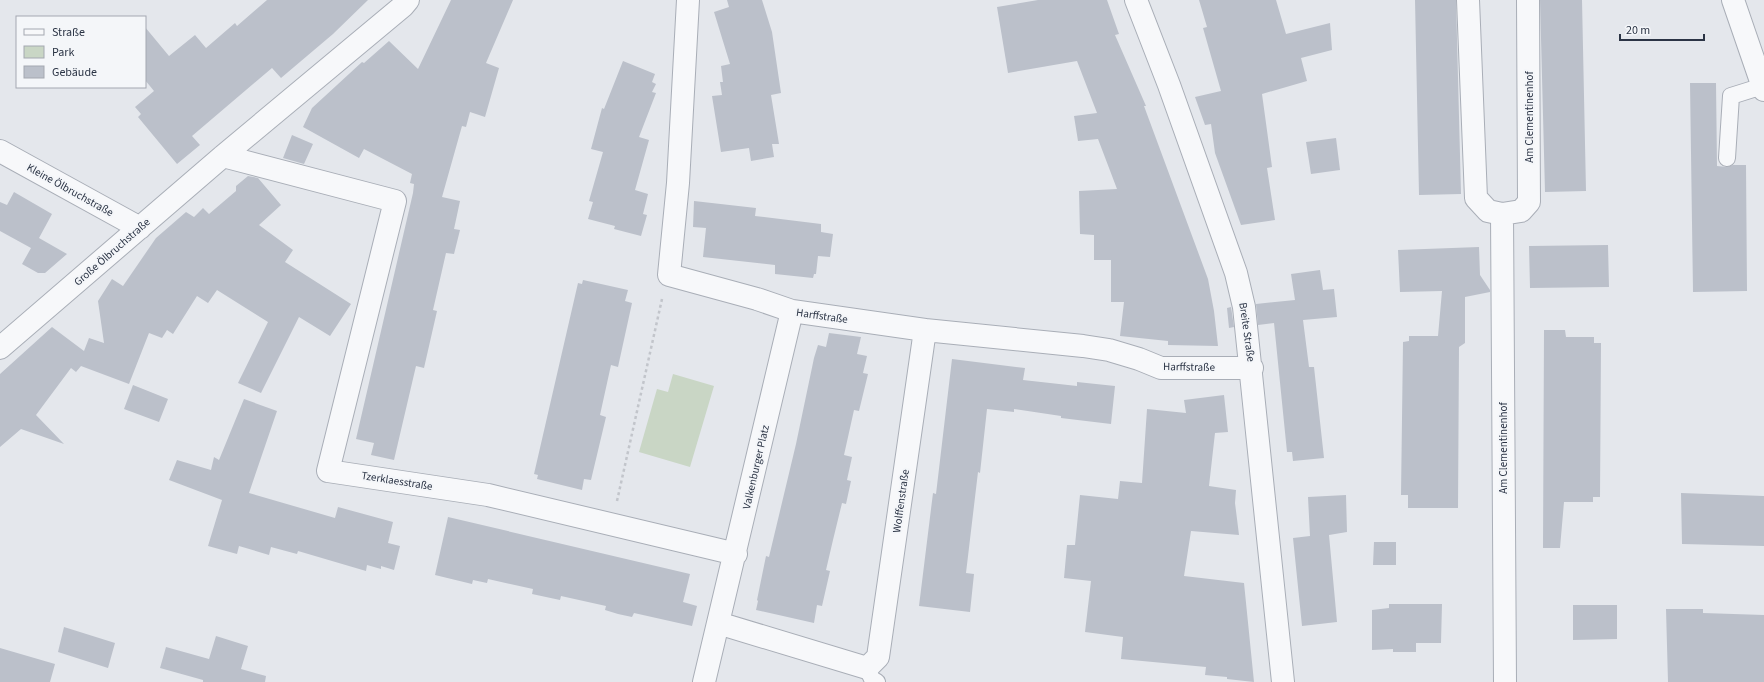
<svg xmlns="http://www.w3.org/2000/svg" width="1764" height="682" font-family="'Source Sans 3',sans-serif">
<style>
.green{fill:#c9d6c5}
.building{fill:#bbc0ca}
.lines{fill:none;stroke-linecap:round;stroke-linejoin:round}
.lane-casing{stroke:#a9aeb7;stroke-width:18}
.street-casing{stroke:#a9aeb7;stroke-width:24}
.path{stroke:#c2c5cb;stroke-width:2.5;stroke-dasharray:3 3;stroke-linecap:butt}
.lane{stroke:#f7f8fa;stroke-width:16}
.street{stroke:#f7f8fa;stroke-width:22}
.labels{text-anchor:middle;dominant-baseline:central;stroke-width:4;stroke-linejoin:round;paint-order:stroke}
.street-label{font-size:11px;fill:#2b3445;stroke:#f4f6f9}
</style>
<rect width="100%" height="100%" fill="#e4e7ec"/>
<path class="green" d="M 673,374 L 714,386 L 690,467 L 639,452 L 657,389 L 668,392 Z"/>
<path class="building" d="M 267,0 L 368,0 L 333,34 L 281,78 L 272,68 L 192,136 L 200,145 L 177,164 L 138,117 L 141,114 L 135,107 L 154,91 L 145,80 L 145,27 L 169,56 L 195,35 L 206,48 L 235,23 L 237,26 Z
M 451,0 L 513,0 L 486,63 L 499,68 L 485,117 L 470,112 L 466,127 L 462,126 L 442,197 L 460,201 L 454,229 L 460,230 L 454,254 L 446,253 L 433,310 L 437,311 L 424,368 L 416,366 L 394,460 L 371,455 L 374,443 L 356,439 L 413,193 L 414,184 L 410,183 L 412,174 L 364,149 L 359,158 L 303,127 L 312,108 L 362,62 L 364,63 L 389,41 L 418,69 Z
M 727,0 L 762,0 L 772,32 L 781,93 L 771,95 L 779,144 L 772,144 L 774,157 L 751,161 L 749,148 L 721,152 L 712,96 L 722,95 L 720,82 L 723,82 L 721,66 L 730,64 L 714,12 L 729,7 Z
M 1038,0 L 1107,0 L 1119,34 L 1115,35 L 1146,106 L 1144,106 L 1208,279 L 1214,311 L 1218,346 L 1168,345 L 1168,341 L 1120,336 L 1124,302 L 1111,302 L 1111,260 L 1094,260 L 1094,235 L 1080,234 L 1079,191 L 1117,189 L 1098,139 L 1078,141 L 1074,116 L 1097,113 L 1077,61 L 1008,73 L 997,7 Z
M 1199,0 L 1276,0 L 1286,34 L 1330,23 L 1332,50 L 1301,58 L 1307,81 L 1262,94 L 1272,167 L 1267,168 L 1275,220 L 1241,225 L 1215,153 L 1211,124 L 1205,125 L 1195,97 L 1221,91 L 1203,28 L 1207,27 Z
M 1415,0 L 1456,0 L 1461,194 L 1419,195 Z
M 1540,0 L 1582,0 L 1586,191 L 1545,192 Z
M 623,61 L 655,74 L 652,82 L 656,84 L 652,92 L 656,93 L 639,137 L 649,140 L 635,190 L 648,194 L 643,214 L 647,215 L 641,236 L 614,229 L 615,226 L 588,219 L 593,202 L 589,201 L 603,152 L 591,149 L 602,108 L 604,109 Z
M 1690,83 L 1716,83 L 1717,166 L 1727,167 L 1733,165 L 1746,165 L 1747,291 L 1693,292 Z
M 292,135 L 313,144 L 304,164 L 283,158 Z
M 1336,138 L 1340,170 L 1311,174 L 1306,142 Z
M 248,176 L 258,178 L 281,205 L 259,225 L 293,250 L 285,262 L 351,304 L 330,336 L 299,317 L 261,393 L 238,383 L 268,322 L 217,290 L 208,303 L 197,296 L 173,334 L 167,330 L 162,338 L 149,333 L 129,384 L 81,366 L 76,372 L 71,368 L 36,415 L 64,444 L 21,429 L 0,447 L 0,374 L 52,327 L 84,351 L 89,338 L 104,343 L 98,301 L 112,279 L 123,286 L 156,238 L 186,212 L 194,217 L 203,208 L 209,214 L 236,191 L 236,186 Z
M 14,192 L 52,214 L 39,238 L 67,254 L 45,273 L 38,273 L 22,264 L 31,248 L 0,231 L 0,202 L 7,205 Z
M 694,201 L 756,208 L 755,216 L 821,224 L 821,232 L 833,234 L 830,257 L 818,256 L 816,274 L 814,274 L 813,278 L 775,274 L 775,265 L 703,257 L 706,228 L 693,227 Z
M 1608,245 L 1609,287 L 1530,288 L 1529,246 Z
M 1479,247 L 1480,275 L 1490,290 L 1490,292 L 1465,297 L 1465,343 L 1459,347 L 1458,508 L 1408,508 L 1408,495 L 1401,495 L 1403,342 L 1409,341 L 1409,336 L 1438,336 L 1442,291 L 1400,292 L 1398,250 Z
M 1320,270 L 1323,290 L 1334,289 L 1337,317 L 1303,320 L 1309,367 L 1314,367 L 1324,458 L 1293,461 L 1292,452 L 1287,452 L 1274,323 L 1258,325 L 1256,304 L 1295,300 L 1291,274 Z
M 583,280 L 628,290 L 625,301 L 632,303 L 618,367 L 611,365 L 600,415 L 606,417 L 591,480 L 584,479 L 582,490 L 537,479 L 538,475 L 534,474 L 578,283 L 582,284 Z
M 1231,307 L 1234,327 L 1229,328 L 1227,308 Z
M 1544,330 L 1565,330 L 1566,337 L 1594,337 L 1594,343 L 1601,343 L 1600,497 L 1593,497 L 1593,502 L 1564,502 L 1560,548 L 1543,548 Z
M 829,333 L 861,337 L 857,354 L 867,356 L 863,373 L 868,374 L 859,411 L 854,410 L 844,455 L 852,457 L 847,480 L 851,481 L 846,504 L 842,503 L 833,540 L 826,570 L 830,571 L 822,606 L 817,605 L 814,623 L 756,610 L 758,601 L 757,600 L 766,556 L 769,557 L 796,444 L 814,358 L 818,345 L 826,347 Z
M 952,359 L 1025,368 L 1023,380 L 1077,386 L 1077,382 L 1115,386 L 1111,424 L 1061,418 L 1061,416 L 1014,409 L 1014,412 L 987,409 L 980,473 L 978,472 L 966,573 L 974,574 L 970,612 L 919,606 L 933,493 L 936,494 Z
M 133,385 L 168,399 L 159,422 L 124,409 Z
M 1224,395 L 1228,432 L 1215,433 L 1209,486 L 1236,490 L 1235,503 L 1239,535 L 1191,531 L 1184,576 L 1244,583 L 1254,682 L 1227,679 L 1227,677 L 1205,675 L 1206,667 L 1121,659 L 1123,637 L 1085,632 L 1091,581 L 1064,578 L 1067,545 L 1075,545 L 1080,495 L 1118,499 L 1120,481 L 1142,483 L 1147,409 L 1186,413 L 1184,400 Z
M 244,399 L 277,411 L 249,493 L 335,518 L 338,507 L 393,522 L 388,543 L 400,546 L 394,570 L 381,566 L 381,569 L 367,565 L 366,571 L 298,551 L 297,554 L 271,547 L 269,555 L 239,546 L 237,554 L 208,546 L 222,500 L 169,480 L 177,460 L 211,470 L 214,457 L 219,460 Z
M 1681,493 L 1764,496 L 1764,546 L 1682,544 Z
M 1346,495 L 1347,532 L 1329,535 L 1337,622 L 1302,626 L 1293,538 L 1310,536 L 1308,497 Z
M 448,517 L 690,574 L 683,602 L 697,606 L 692,626 L 634,613 L 632,617 L 618,614 L 605,610 L 606,606 L 561,596 L 560,600 L 532,594 L 533,589 L 488,579 L 487,583 L 473,580 L 472,584 L 435,575 Z
M 1374,542 L 1396,542 L 1396,565 L 1373,565 Z
M 1389,604 L 1442,604 L 1441,643 L 1416,643 L 1416,652 L 1393,652 L 1393,649 L 1372,650 L 1372,610 L 1389,608 Z
M 1573,605 L 1617,605 L 1617,639 L 1573,640 Z
M 1666,609 L 1703,609 L 1703,613 L 1764,615 L 1764,682 L 1668,682 Z
M 64,627 L 115,643 L 108,668 L 58,652 Z
M 216,636 L 248,646 L 241,669 L 266,676 L 265,682 L 203,682 L 203,680 L 160,668 L 166,647 L 209,659 Z
M 0,648 L 55,664 L 50,682 L 0,682 Z"/>
<g class="lines">
<defs>
<path id="lane" d="M 1727,158 L 1731,96 L 1763,86
M 867,668 L 872,679 L 877,682"/>
<path id="street" d="M 688,0 L 678,183 L 669,275 L 757,299 L 792,311 L 925,330 L 1083,346 L 1109,350 L 1139,359 L 1161,368 L 1252,368
M 1136,0 L 1169,85 L 1236,273 L 1244,307 L 1283,682
M 1468,0 L 1476,198 L 1488,211 L 1502,214 L 1521,211 L 1529,202 L 1528,0
M 1733,0 L 1764,90
M 0,151 L 140,228
M 223,156 L 395,201 L 328,471 L 488,495 L 736,554
M 1502,214 L 1505,682
M 0,348 L 223,156 L 403,6 L 408,0
M 718,623 L 867,668 L 878,657 L 925,330
M 704,682 L 792,311"/>
</defs>
<use href="#lane" class="lane-casing"/>
<use href="#street" class="street-casing"/>
<path class="path" d="M 617,501 L 662,299"/>
<use href="#lane" class="lane"/>
<use href="#street" class="street"/>
</g>
<g class="labels">
<g class="street-label">
<text transform="translate(1529 117) rotate(-90)">Am Clementinenhof</text>
<text transform="translate(70 190) rotate(29)">Kleine Ölbruchstraße</text>
<text transform="translate(112 252) rotate(-41)">Große Ölbruchstraße</text>
<text transform="translate(822 316) rotate(8)">Harffstraße</text>
<text transform="translate(1247 332) rotate(82)">Breite Straße</text>
<text transform="translate(1189 367) rotate(1)">Harffstraße</text>
<text transform="translate(1503 448) rotate(-90)">Am Clementinenhof</text>
<text transform="translate(756 467) rotate(-77)">Valkenburger Platz</text>
<text transform="translate(397 481) rotate(9)">Tzerklaesstraße</text>
<text transform="translate(901 501) rotate(-82)">Wolffenstraße</text>
</g>
</g>
<rect x="16" y="16" width="130" height="72" fill="#f4f6f9" stroke="#a4a8b1"/>
<rect x="24" y="29" width="20" height="6" fill="#f7f8fa" stroke="#a4a8b1"/>
<text x="52" y="36" font-size="12" fill="#2b3445">Straße</text>
<rect x="24" y="46" width="20" height="12" fill="#c9d6c5" stroke="#a4a8b1"/>
<text x="52" y="56" font-size="12" fill="#2b3445">Park</text>
<rect x="24" y="66" width="20" height="12" fill="#bbc0ca" stroke="#a4a8b1"/>
<text x="52" y="76" font-size="12" fill="#2b3445">Gebäude</text>
<path d="M1620 34v6h84v-6" fill="none" stroke="#2b3445" stroke-width="2"/>
<text x="1626" y="34" font-size="12" fill="#2b3445" stroke="#f4f6f9" stroke-width="3" paint-order="stroke">20 m</text>
</svg>
